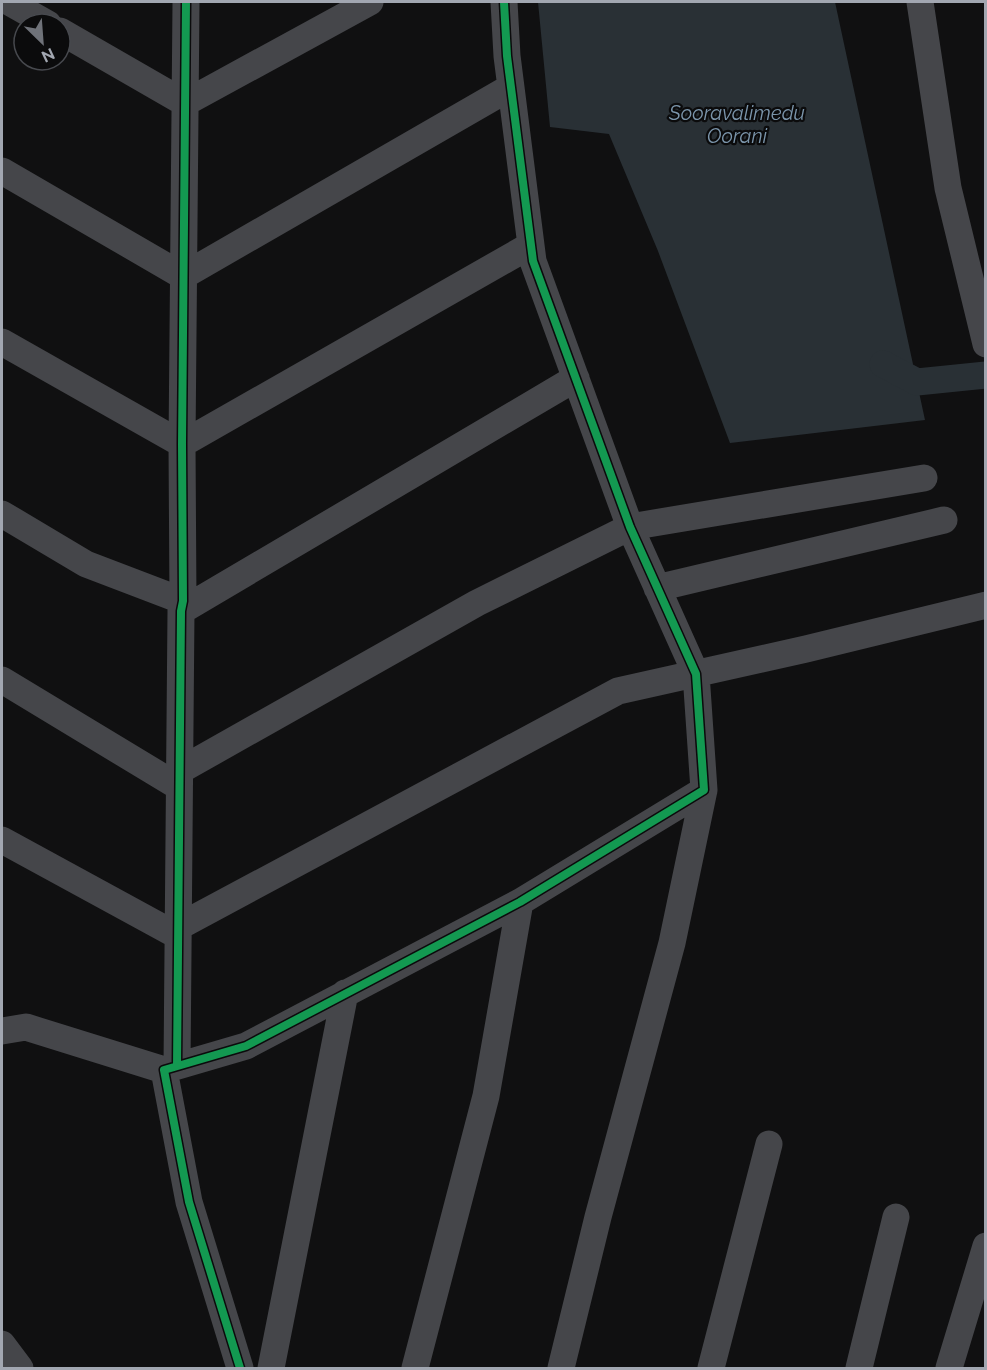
<svg xmlns="http://www.w3.org/2000/svg" width="987" height="1370" font-family="Raleway,sans-serif">
<style>
.water{fill:#293035}
.lines{fill:none;stroke-linecap:round;stroke-linejoin:round}
.canal{stroke:#293035;stroke-width:27}
.street{stroke:#45464a;stroke-width:27}
.cycleway-casing{stroke:#0b0b0c;stroke-width:11}
.cycleway{stroke:#139951;stroke-width:8}
.labels{text-anchor:middle;dominant-baseline:central;stroke-width:4.5;stroke-linejoin:round;paint-order:stroke}
.water-label{font-size:20px;font-style:italic;fill:#7b95ab;stroke:#0b0b0c}
</style>
<rect width="100%" height="100%" fill="#101011"/>
<path class="water" d="M 538,2 L 835,2 L 925,420 L 730,443 L 658,251 L 609,134 L 550,127 Z"/>
<g class="lines">
<path class="canal" d="M 883,364 L 917,382 L 986,375"/>
<path class="street" d="M 9,2 L 48,24
M 920,2 L 948,188 L 986,344
M 60,31 L 185,103 L 370,2
M 2,171 L 183,276 L 511,87
M 2,342 L 182,444 L 531,245
M 2,514 L 86,564 L 183,601
M 657,588 L 944,520
M 181,611 L 576,378
M 2,680 L 179,787
M 179,771 L 477,603 L 630,527 L 924,478
M 2,840 L 178,936
M 178,927 L 618,691 L 806,649 L 986,605
M 2,1031 L 26,1027 L 164,1070
M 177,1066 L 181,611 L 183,601 L 182,444 L 186,2
M 2,1344 L 20,1368
M 240,1368 L 189,1202 L 164,1070 L 246,1046 L 520,902 L 704,790 L 696,674 L 630,527 L 533,261 L 507,56 L 504,2
M 271,1368 L 345,993
M 415,1368 L 486,1096 L 520,902
M 561,1368 L 598,1217 L 672,943 L 704,790
M 711,1368 L 769,1144
M 859,1368 L 896,1217
M 949,1368 L 986,1246"/>
<defs>
<path id="cycleway" d="M 177,1066 L 181,611 L 183,601 L 182,444 L 186,2
M 240,1368 L 189,1202 L 164,1070 L 246,1046 L 520,902 L 704,790 L 696,674 L 630,527 L 533,261 L 507,56 L 504,2"/>
</defs>
<use href="#cycleway" class="cycleway-casing"/>
<use href="#cycleway" class="cycleway"/>
</g>
<g class="labels">
<g class="water-label">
<text x="737" y="113">Sooravalimedu<tspan x="737" dy="23">Oorani</tspan></text>
</g>
</g>
<rect width="987" height="1370" fill="none" stroke="#a2a7b1" stroke-width="6"/>
<g transform="translate(42 42) rotate(155)"><circle r="28" fill="#0b0b0c" stroke="#47494e" stroke-width="1.5"/>
<path d="M0-4.5L10 22L0 15L-10 22Z" fill="#6f7279"/>
<text y="-9" font-size="16" font-weight="bold" text-anchor="middle" fill="#a2a7b1">N</text>
</g>
</svg>
